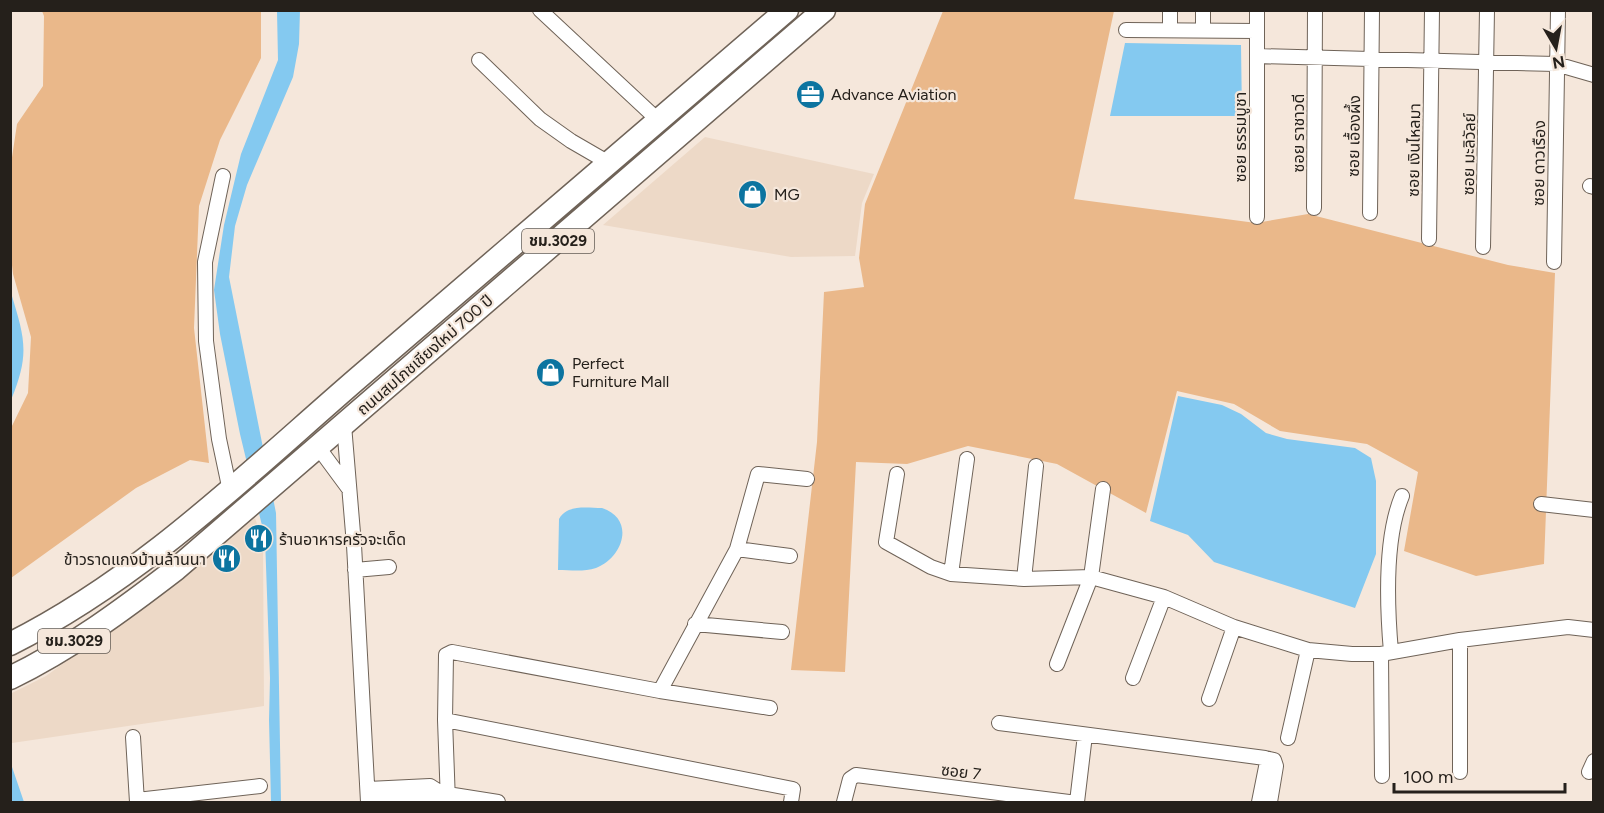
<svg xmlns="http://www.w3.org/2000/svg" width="1604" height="813" font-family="Figtree,'Noto Sans Thai',sans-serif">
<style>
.built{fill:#edd9c7}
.green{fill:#eab88a}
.water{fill:#84c9f0}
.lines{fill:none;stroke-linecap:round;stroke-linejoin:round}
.minor-casing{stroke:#6f6358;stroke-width:16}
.primary-casing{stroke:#6f6358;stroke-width:25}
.minor{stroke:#fff;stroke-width:14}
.primary{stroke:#fff;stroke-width:22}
.labels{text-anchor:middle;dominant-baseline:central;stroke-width:4.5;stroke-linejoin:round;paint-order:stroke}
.shield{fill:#f5e7db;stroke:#635c55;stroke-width:1.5}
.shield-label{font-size:15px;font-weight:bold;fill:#25201b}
.poi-label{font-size:16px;fill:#25201b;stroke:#f5e7db;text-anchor:start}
.street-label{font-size:16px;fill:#25201b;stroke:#f5e7db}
</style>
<rect width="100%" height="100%" fill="#f5e7db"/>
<path class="built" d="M 705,137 L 874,174 L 862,203 L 855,256 L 791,257 L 603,225 Z
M 255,518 L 263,541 L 264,706 L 12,743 L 10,694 L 46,676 L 162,591 Z"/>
<path class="green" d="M 42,11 L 261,11 L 261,58 L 220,140 L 199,206 L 194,328 L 209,463 L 190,460 L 136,488 L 11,578 L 11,428 L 28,393 L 31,337 L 13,274 L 11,256 L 11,164 L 17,124 L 43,86 L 44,16 Z
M 943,11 L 1114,11 L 1074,199 L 1256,223 L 1308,214 L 1508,265 L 1555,273 L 1544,564 L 1476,576 L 1404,551 L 1418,472 L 1367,444 L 1280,431 L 1234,404 L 1177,391 L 1146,513 L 1057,464 L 968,446 L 907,464 L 856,462 L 845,672 L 791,670 L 817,442 L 824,292 L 864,287 L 859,258 L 865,204 Z"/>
<path class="water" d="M 300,10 L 299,44 L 293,77 L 247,185 L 235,226 L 229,277 L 276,513 L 281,802 L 271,802 L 269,720 L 270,678 L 265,538 L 240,434 L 220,334 L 214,290 L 224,225 L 241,154 L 278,60 L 277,11 Z
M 1125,43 L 1241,45 L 1242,116 L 1110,116 Z
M 11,293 C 25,339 30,354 11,400 Z
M 1178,396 L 1222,405 L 1241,414 L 1266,433 L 1287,439 L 1355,448 L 1371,458 L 1376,481 L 1376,554 L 1355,608 L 1214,562 L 1188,535 L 1150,521 Z
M 602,508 C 636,519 623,558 596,568 C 584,572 570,570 558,570 L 559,519 C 567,504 587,508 602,508 Z
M 11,764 L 24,802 L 11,802 Z"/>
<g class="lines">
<defs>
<path id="minor" d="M 540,10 L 659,121
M 1170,10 L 1170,30
M 1257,10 L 1257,217
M 1126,30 L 1257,31
M 1203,30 L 1203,10
M 1257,56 L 1556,64 L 1594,75
M 479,60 L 540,119 L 571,141 L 609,163
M 223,176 L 205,262 L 206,341 L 219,439 L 230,491
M 1590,186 L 1594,187
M 1314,208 L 1315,10
M 1370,213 L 1372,10
M 1429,239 L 1432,10
M 1483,247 L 1487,10
M 1554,262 L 1558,10
M 344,425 L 354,545 L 368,802
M 318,447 L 349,489
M 897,474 L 886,542 L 931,567 L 951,574 L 1024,579 L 1091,577 L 1164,597 L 1234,627 L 1308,650 L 1352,654 L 1381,654 L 1460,640 L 1568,627 L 1594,630
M 1541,504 L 1594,510
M 737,549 L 790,556
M 355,570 L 389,567
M 951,574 L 967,459
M 1024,579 L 1036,466
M 695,624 L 782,632
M 1460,640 L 1460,772
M 1391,652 C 1387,606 1384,539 1402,496
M 1381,654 L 1382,776
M 1057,664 L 1091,577 L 1103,489
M 1133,678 L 1164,597
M 660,691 L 737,549 L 758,474 L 807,479
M 1209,699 L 1234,627
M 445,720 L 793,789 L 791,802
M 999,723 L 1265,758 L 1267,762 L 1259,802
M 133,737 L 137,802
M 1288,738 L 1308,650
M 1265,758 L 1274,760 L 1276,766 L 1270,802
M 1589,772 L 1594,761
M 368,789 L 430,786 L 441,793 L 498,802
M 137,800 L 260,786
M 368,801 L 429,798 L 441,793
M 448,802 L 445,720 L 446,655 L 452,652 L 660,691 L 770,708
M 844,802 L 850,779 L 856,775 L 1069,802
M 1077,802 L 1085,735"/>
<path id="primary" d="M 10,644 C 142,578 248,473 358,378 C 501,255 644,133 787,10
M 10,678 C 70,649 124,609 176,569 L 824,10"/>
</defs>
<use href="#minor" class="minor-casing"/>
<use href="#primary" class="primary-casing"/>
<use href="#minor" class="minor"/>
<use href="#primary" class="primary"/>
</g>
<defs>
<symbol id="office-disc" viewBox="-11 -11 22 22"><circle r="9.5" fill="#0c74a0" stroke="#f5e7db"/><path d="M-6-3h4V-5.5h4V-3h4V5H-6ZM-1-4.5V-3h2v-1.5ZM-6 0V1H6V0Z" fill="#fff"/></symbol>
<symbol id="shop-disc" viewBox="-11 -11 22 22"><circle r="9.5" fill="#0c74a0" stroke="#f5e7db"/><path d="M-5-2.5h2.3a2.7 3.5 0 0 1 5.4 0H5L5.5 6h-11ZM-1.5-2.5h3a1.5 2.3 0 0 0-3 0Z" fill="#fff"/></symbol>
<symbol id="restaurant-disc" viewBox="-11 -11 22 22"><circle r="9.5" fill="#0c74a0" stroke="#f5e7db"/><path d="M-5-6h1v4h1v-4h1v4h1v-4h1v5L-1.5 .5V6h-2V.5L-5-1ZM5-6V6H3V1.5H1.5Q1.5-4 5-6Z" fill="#fff"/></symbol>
</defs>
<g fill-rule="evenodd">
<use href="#office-disc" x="794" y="78" width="33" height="33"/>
<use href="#shop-disc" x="736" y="178" width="33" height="33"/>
<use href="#shop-disc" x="534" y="356" width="33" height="33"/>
<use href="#restaurant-disc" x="242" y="522" width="33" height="33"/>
<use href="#restaurant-disc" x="210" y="542" width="33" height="33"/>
</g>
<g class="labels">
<g class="shield">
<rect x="522" y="229" width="72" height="24" rx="4.5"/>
<rect x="38" y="629" width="72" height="24" rx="4.5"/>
</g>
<g class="shield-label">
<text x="558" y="241">ชม.3029</text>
<text x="74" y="641">ชม.3029</text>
</g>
<g class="poi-label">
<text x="831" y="94">Advance Aviation</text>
<text x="774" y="194">MG</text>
<text x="572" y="363">Perfect<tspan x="572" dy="18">Furniture Mall</tspan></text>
<text x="279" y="539">ร้านอาหารครัวจะเด็ด</text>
<text x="206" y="559" text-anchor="end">ข้าวราดแกงบ้านล้านนา</text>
</g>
<g class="street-label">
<text transform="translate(1298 133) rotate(-90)">ซอย ราชาวดี</text>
<text transform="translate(1354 136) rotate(-89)">ซอย เอื้องผึ้ง</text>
<text transform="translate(1240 137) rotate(-90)">ซอย ธรรมบูชา</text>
<text transform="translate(1414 150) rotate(-89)">ซอย เงินไหลมา</text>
<text transform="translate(1469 154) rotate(-89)">ซอย มะลิวัลย์</text>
<text transform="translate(1539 163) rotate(-89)">ซอย ดาวเรือง</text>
<text transform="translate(425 355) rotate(-41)">ถนนสมโภชเชียงใหม่ 700 ปี</text>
<text transform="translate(961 772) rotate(7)">ซอย 7</text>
</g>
</g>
<rect width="1604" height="813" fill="none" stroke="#25201b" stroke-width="24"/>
<g transform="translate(1556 48) rotate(170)" stroke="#f5e7db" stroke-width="4.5" paint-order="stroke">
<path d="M0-4.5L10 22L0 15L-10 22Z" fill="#25201b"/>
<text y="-9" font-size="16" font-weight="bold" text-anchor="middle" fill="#25201b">N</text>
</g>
<path d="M1394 783v9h171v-9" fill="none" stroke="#25201b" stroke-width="3"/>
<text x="1403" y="783" font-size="18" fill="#25201b" stroke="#f5e7db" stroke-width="4.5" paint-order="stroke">100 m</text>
</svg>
